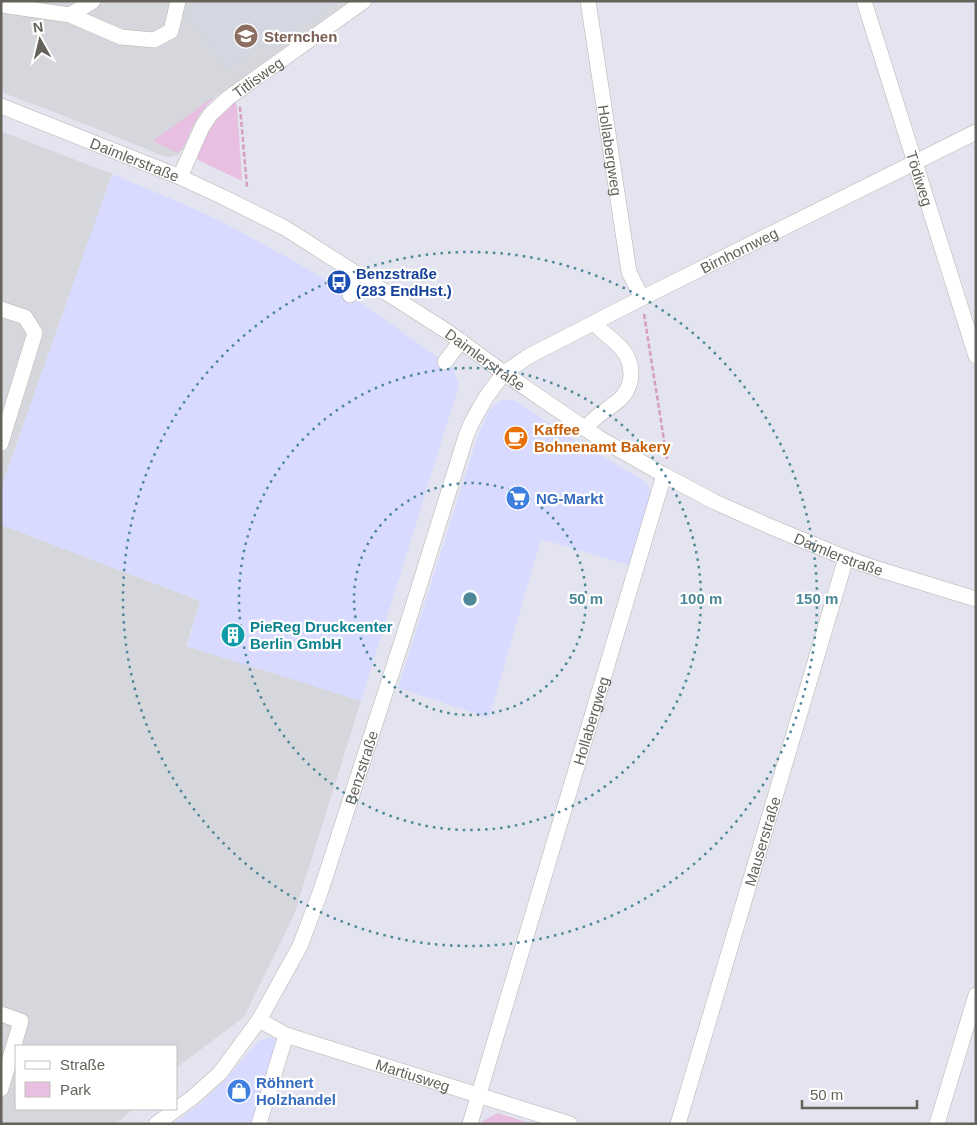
<svg xmlns="http://www.w3.org/2000/svg" width="977" height="1125" font-family="Arial,sans-serif">
<style>
.commercial{fill:#d8dbff}
.industrial{fill:#d6d7dd}
.education{fill:#d4d6e1}
.green{fill:#e8bfe1}
.lines{fill:none;stroke-linecap:round;stroke-linejoin:round}
.minor-casing{stroke:#b4b3ac;stroke-width:16}
.path{stroke:#d59ebe;stroke-width:2.5;stroke-dasharray:5 2.5;stroke-linecap:butt}
.minor{stroke:#fff;stroke-width:15}
.ring{fill:none;stroke:#4c8897;stroke-width:2.5;stroke-dasharray:2.5 5}
.labels{text-anchor:middle;dominant-baseline:central;stroke-width:4.5;stroke-linejoin:round;paint-order:stroke}
.education-label{font-size:15px;font-weight:bold;fill:#785e54;stroke:#fff;text-anchor:start}
.street-label{font-size:15px;fill:#65625b;stroke:#fff}
.transit-label{font-size:15px;font-weight:bold;fill:#164399;stroke:#fff;text-anchor:start}
.food-label{font-size:15px;font-weight:bold;fill:#c56008;stroke:#fff;text-anchor:start}
.shop-label{font-size:15px;font-weight:bold;fill:#366cbe;stroke:#fff;text-anchor:start}
.culture-label{font-size:15px;font-weight:bold;fill:#0d838f;stroke:#fff;text-anchor:start}
.centre{fill:#4c8897;stroke:#fff;stroke-width:2.5}
.ring-label{font-size:15px;text-anchor:middle;font-weight:bold;fill:#4c8897;stroke:#fff;stroke-width:4.5;stroke-linejoin:round;paint-order:stroke}
</style>
<rect width="100%" height="100%" fill="#e3e4ef"/>
<path class="commercial" d="M 112,174 L 186,205 L 224,223 L 296,262 L 350,295 L 453,368 L 459,385 L 361,701 L 187,647 L 200,601 L 1,525 L 1,488 Z
M 503,400 L 511,400 L 516,401 L 558,430 L 642,480 L 648,486 L 651,494 L 629,565 L 541,539 L 489,718 L 398,688 L 476,441 L 488,413 L 494,405 Z
M 274,1037 L 277,1039 L 253,1124 L 174,1124 L 201,1103 L 227,1078 L 258,1041 L 269,1038 Z"/>
<path class="industrial" d="M 1,1 L 350,1 L 217,96 L 210,102 L 199,116 L 191,131 L 184,148 L 178,155 L 170,157 L 163,156 L 95,128 L 1,92 Z
M 1,131 L 112,174 L 1,488 Z
M 1,525 L 200,601 L 186,646 L 361,701 L 294,915 L 244,1017 L 176,1068 L 176,1046 L 16,1046 L 16,1109 L 133,1109 L 121,1120 L 113,1124 L 1,1124 Z"/>
<path class="education" d="M 191,1 L 340,1 L 270,50 L 265,43 L 227,70 L 197,29 L 189,22 Z"/>
<path class="green" d="M 212,98 L 213,99 C 203,108 195,120 190,132 C 186,140 185,147 178,153 L 153,141 Z
M 235,102 L 237,106 L 242,181 L 198,160 C 198,148 211,126 220,116 C 224,111 230,107 235,102 Z
M 498,1113 L 531,1124 L 482,1124 L 483,1121 Z"/>
<g class="lines">
<defs>
<g id="minor">
<path id="s1" d="M 588,1 L 629,272 L 642,298"/>
<path id="s2" d="M 864,1 L 976,356"/>
<path d="M 1,5 L 70,15 L 121,37 L 154,40 L 171,31 L 178,1"/>
<path d="M 70,15 L 93,1"/>
<path id="s3" d="M 1,106 L 180,177 L 223,197 L 285,228 L 448,332 L 504,373 L 599,438 L 664,475 L 715,502 L 769,526 L 846,558 L 881,570 L 976,599"/>
<path id="s4" d="M 180,177 L 202,127 L 210,115 L 228,98 L 364,1"/>
<path d="M 350,295 L 361,277"/>
<path d="M 1,309 L 25,317 L 35,333 L 1,443"/>
<path d="M 445,362 L 461,341"/>
<path d="M 585,429 C 589,424 594,419 599,415 C 615,403 630,397 631,374 C 631,366 628,356 622,349 C 614,340 602,332 594,323"/>
<path d="M 1,1014 L 21,1021 L 1,1089"/>
<path id="s5" d="M 259,1020 L 286,1035 L 570,1124"/>
<path id="s6" d="M 156,1124 L 192,1098 L 220,1073 L 259,1020 L 300,946 L 321,890 L 403,638 L 466,436 L 471,424 L 486,397 L 504,373 L 529,356 L 642,298 L 976,132"/>
<path d="M 259,1124 L 286,1035"/>
<path id="s7" d="M 470,1124 L 664,475"/>
<path id="s8" d="M 678,1124 L 846,558"/>
<path d="M 937,1124 L 976,995"/>
</g>
</defs>
<use href="#minor" class="minor-casing"/>
<path class="path" d="M 240,107 L 247,187
M 644,314 L 667,459"/>
<use href="#minor" class="minor"/>
</g>
<g class="ring">
<circle cx="470" cy="599" r="116"/>
<circle cx="470" cy="599" r="231"/>
<circle cx="470" cy="599" r="347"/>
</g>
<defs>
<symbol id="school-disc" viewBox="-11 -11 22 22"><circle r="9.5" fill="#8d6e63" stroke="#fff"/><path d="M0-5L7-2L0 1L-7-2ZM-4 1L0 2.5L4 1V4Q0 6-4 4Z" fill="#fff"/></symbol>
<symbol id="bus-disc" viewBox="-11 -11 22 22"><circle r="9.5" fill="#1a4fb4" stroke="#fff"/><path d="M-5-6H5V4H4V6H2V4H-2V6H-4V4H-5ZM-3.5-4V0h7V-4ZM-3.5 1.2v1.5H-2V1.2ZM2 1.2v1.5H3.5V1.2Z" fill="#fff"/></symbol>
<symbol id="cafe-disc" viewBox="-11 -11 22 22"><circle r="9.5" fill="#e8710a" stroke="#fff"/><path d="M-5.5-4.5H6V0H3Q3 3.5 0 3.5H-2.5Q-5.5 3.5-5.5 0ZM3-3.2v2h1.7v-2ZM-6 4.5H4V6H-6Z" fill="#fff"/></symbol>
<symbol id="supermarket-disc" viewBox="-11 -11 22 22"><circle r="9.5" fill="#3f7fe0" stroke="#fff"/><path d="M-6-5.5h2.5l.6 2H6L4.5 2H-2.5L-4.4-4H-6ZM-1.5 3.2a1.3 1.3 0 1 0 .1 0ZM3 3.2a1.3 1.3 0 1 0 .1 0Z" fill="#fff"/></symbol>
<symbol id="building-disc" viewBox="-11 -11 22 22"><circle r="9.5" fill="#0f9aa8" stroke="#fff"/><path d="M-4-6H4V6H1V3H-1V6H-4ZM-2.5-4.3h1.7v1.8h-1.7ZM.8-4.3h1.7v1.8H.8ZM-2.5-1h1.7V.8h-1.7ZM.8-1h1.7V.8H.8Z" fill="#fff"/></symbol>
<symbol id="shop-disc" viewBox="-11 -11 22 22"><circle r="9.5" fill="#3f7fe0" stroke="#fff"/><path d="M-5-2.5h2.3a2.7 3.5 0 0 1 5.4 0H5L5.5 6h-11ZM-1.5-2.5h3a1.5 2.3 0 0 0-3 0Z" fill="#fff"/></symbol>
</defs>
<g fill-rule="evenodd">
<use href="#school-disc" x="232" y="22" width="28" height="28"/>
<use href="#bus-disc" x="325" y="268" width="28" height="28"/>
<use href="#cafe-disc" x="502" y="424" width="28" height="28"/>
<use href="#supermarket-disc" x="504" y="484" width="28" height="28"/>
<use href="#building-disc" x="219" y="621" width="28" height="28"/>
<use href="#shop-disc" x="225" y="1077" width="28" height="28"/>
</g>
<g class="labels">
<g class="education-label">
<text x="264" y="36">Sternchen</text>
</g>
<g class="street-label">
<text stroke="none"><textPath href="#s4" startOffset="130">Titlisweg</textPath></text>
<text stroke="none"><textPath href="#s1" startOffset="151">Hollabergweg</textPath></text>
<text stroke="none"><textPath href="#s3" startOffset="144">Daimlerstraße</textPath></text>
<text stroke="none"><textPath href="#s2" startOffset="186">Tödiweg</textPath></text>
<text stroke="none"><textPath href="#s6" startOffset="1108">Birnhornweg</textPath></text>
<text stroke="none"><textPath href="#s3" startOffset="549">Daimlerstraße</textPath></text>
<text stroke="none"><textPath href="#s3" startOffset="954">Daimlerstraße</textPath></text>
<text stroke="none"><textPath href="#s7" startOffset="421">Hollabergweg</textPath></text>
<text stroke="none"><textPath href="#s6" startOffset="421">Benzstraße</textPath></text>
<text stroke="none"><textPath href="#s8" startOffset="295">Mauserstraße</textPath></text>
<text stroke="none"><textPath href="#s5" startOffset="164">Martiusweg</textPath></text>
</g>
<g class="transit-label">
<text x="356" y="273">Benzstraße<tspan x="356" dy="17">(283 EndHst.)</tspan></text>
</g>
<g class="food-label">
<text x="534" y="429">Kaffee<tspan x="534" dy="17">Bohnenamt Bakery</tspan></text>
</g>
<g class="shop-label">
<text x="536" y="498">NG-Markt</text>
<text x="256" y="1082">Röhnert<tspan x="256" dy="17">Holzhandel</tspan></text>
</g>
<g class="culture-label">
<text x="250" y="626">PieReg Druckcenter<tspan x="250" dy="17">Berlin GmbH</tspan></text>
</g>
</g>
<circle cx="470" cy="599" r="8" class="centre"/>
<g class="ring-label">
<text x="586" y="604">50 m</text>
<text x="701" y="604">100 m</text>
<text x="817" y="604">150 m</text>
</g>
<rect width="977" height="1125" fill="none" stroke="#65625b" stroke-width="5"/>
<rect x="15" y="1045" width="162" height="65" fill="#ffffff" stroke="#c1c0bd"/>
<rect x="25" y="1061" width="25" height="8" fill="#ffffff" stroke="#c1c0bd"/>
<text x="60" y="1070" font-size="15" fill="#65625b">Straße</text>
<rect x="25" y="1082" width="25" height="15" fill="#e8bfe1" stroke="#c1c0bd"/>
<text x="60" y="1095" font-size="15" fill="#65625b">Park</text>
<g transform="translate(40 40) rotate(352)" stroke="#ffffff" stroke-width="4" paint-order="stroke">
<path d="M0-4L9 19L0 12L-9 19Z" fill="#65625b"/>
<text y="-8" font-size="14" font-weight="bold" text-anchor="middle" fill="#65625b">N</text>
</g>
<path d="M802 1100v8h115v-8" fill="none" stroke="#65625b" stroke-width="2.5"/>
<text x="810" y="1100" font-size="15" fill="#65625b" stroke="#ffffff" stroke-width="4" paint-order="stroke">50 m</text>
</svg>
